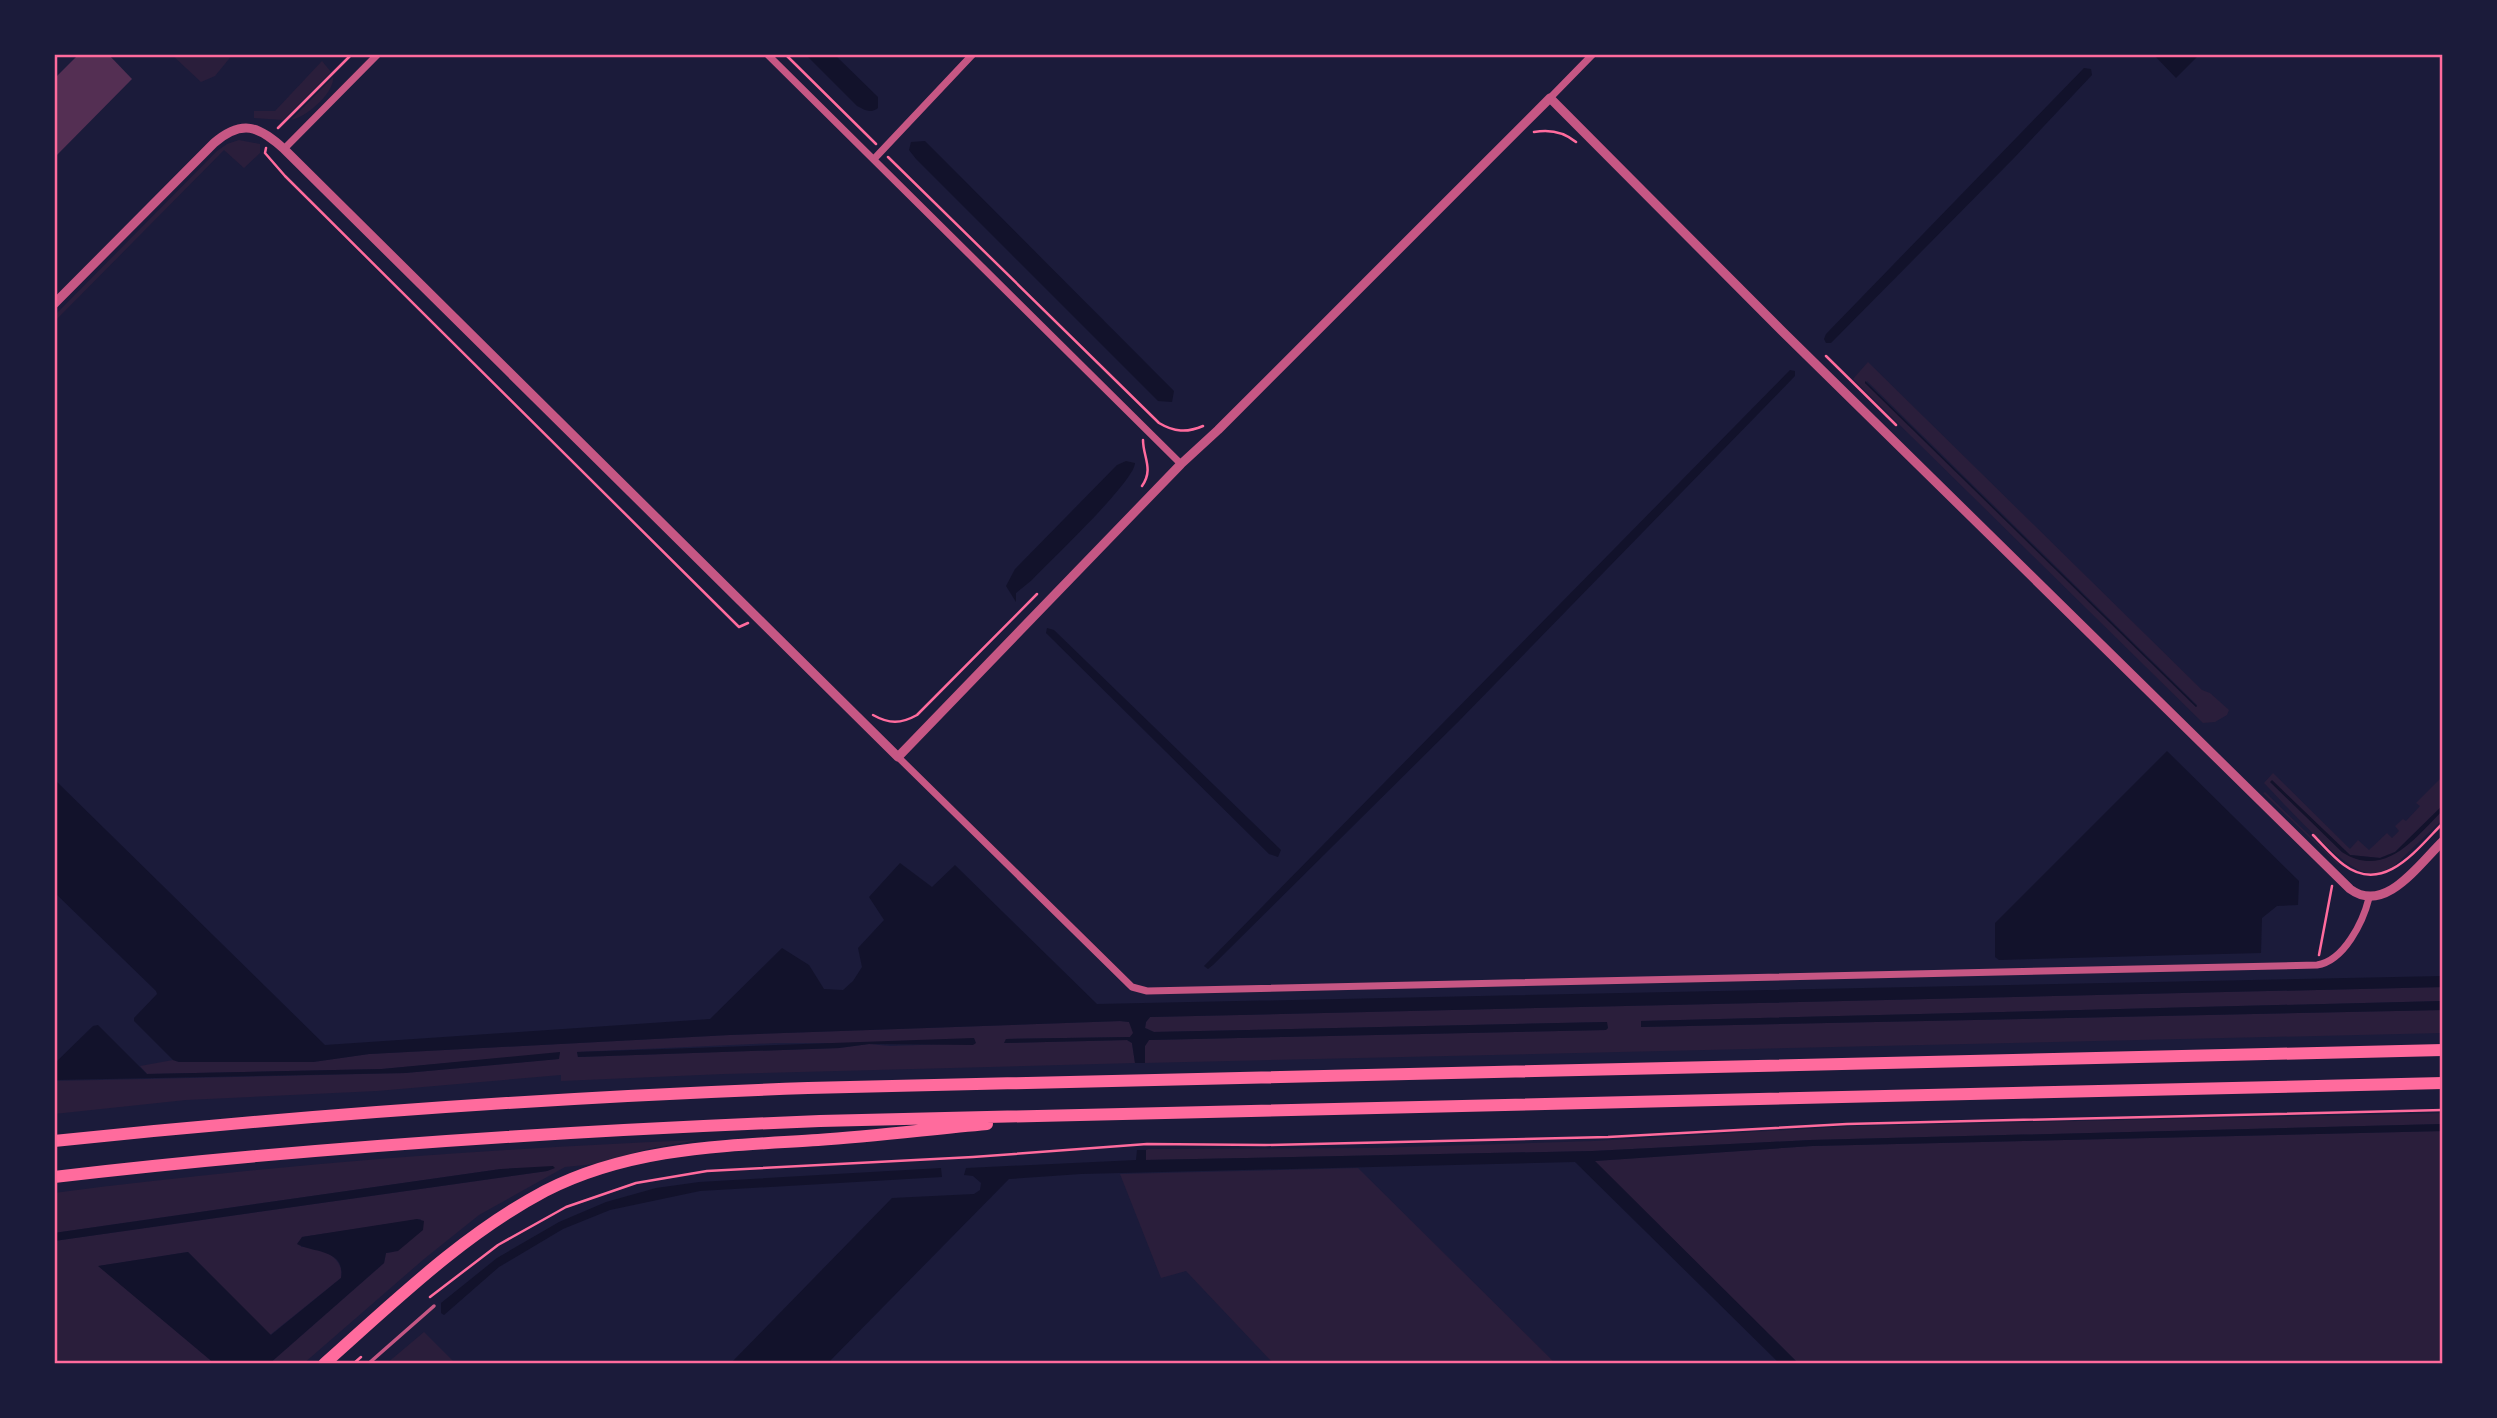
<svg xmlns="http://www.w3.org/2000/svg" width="2497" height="1418" font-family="'Alegreya Sans',sans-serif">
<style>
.green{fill:#2a1e3b;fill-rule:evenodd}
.water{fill:#12122b}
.building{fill:#542f53}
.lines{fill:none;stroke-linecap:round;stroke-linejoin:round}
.path{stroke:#ff6b9d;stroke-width:2.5}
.service{stroke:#c65784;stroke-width:3.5}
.minor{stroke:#c65784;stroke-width:7}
.tertiary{stroke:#c65784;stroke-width:9}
.motorway{stroke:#ff6b9d;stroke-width:12}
.neatline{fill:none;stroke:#ff6b9d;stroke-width:2.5}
</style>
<rect width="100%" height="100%" fill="#1b1b3a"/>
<path class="green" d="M 171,54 L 233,54 L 215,76 L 201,82 Z
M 322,61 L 331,72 L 283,120 L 254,118 L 254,111 L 275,111 Z
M 333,77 C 335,93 305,118 291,120 Z
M 239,140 L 260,144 L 260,153 L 244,168 L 224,150 L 54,322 L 54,316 L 217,151 L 227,144 Z
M 1868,362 L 2202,690 L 2210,693 L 2229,710 L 2227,715 L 2215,722 L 2203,723 L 1853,379 ZM 1867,381 L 2197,705 L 2196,707 L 1865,383 Z
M 2273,773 L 2350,849 L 2358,840 L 2369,850 L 2387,833 L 2392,838 L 2399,831 L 2395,826 L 2403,819 L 2406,821 L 2420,806 L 2416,803 L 2443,776 L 2443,805 L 2395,852 L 2380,858 L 2350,855 L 2271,781 L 2342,852 C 2390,875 2411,841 2443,810 L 2443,819 L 2394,866 C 2386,870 2377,875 2368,873 C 2341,869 2285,804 2264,783 Z
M 2265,792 L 2339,864 L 2338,865 L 2263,793 Z
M 2443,987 L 2443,1001 L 1641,1021 L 1642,1027 L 2443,1010 L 2443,1033 L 1145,1063 L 1145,1046 L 1149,1040 L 1605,1030 L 1608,1028 L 1606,1022 L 1154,1032 L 1145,1028 L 1146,1022 L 1150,1017 Z
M 1120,1021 L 1129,1022 L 1133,1029 L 1133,1034 L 1130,1037 L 1006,1039 L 1005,1043 L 1127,1040 L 1132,1043 L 1135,1063 L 724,1074 L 561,1081 L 561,1075 L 377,1091 L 186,1100 L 54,1114 L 54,1081 L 405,1073 L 558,1059 L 560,1053 L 382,1069 L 147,1074 L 140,1066 L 173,1060 L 179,1062 L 313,1062 L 369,1054 L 729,1035 ZM 776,1043 L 976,1043 L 890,1046 L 869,1044 L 839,1048 L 578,1057 L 577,1052 Z
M 2443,1113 L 2443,1124 L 1811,1140 L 1593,1151 L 1146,1160 L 1146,1150 L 1148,1149 L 1370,1148 L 1594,1141 L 1855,1126 Z
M 2443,1131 L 2443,1364 L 1799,1364 L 1594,1161 L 1812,1146 Z
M 698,1140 L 648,1149 L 595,1164 L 565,1167 L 479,1215 L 424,1259 L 303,1364 L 269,1364 L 384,1263 L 386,1253 L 393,1252 L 421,1219 L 302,1237 L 301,1247 C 319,1247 345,1256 341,1278 L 270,1335 L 188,1252 L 99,1266 L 215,1364 L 58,1364 L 54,1360 L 54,1241 L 547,1171 L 554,1168 L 501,1169 L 54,1233 L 54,1193 C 268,1165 483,1149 698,1140 Z
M 1358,1168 L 1556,1364 L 1274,1364 L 1186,1271 L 1161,1278 L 1120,1174 Z
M 424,1332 L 456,1364 L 386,1364 Z"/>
<path class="water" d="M 805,54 L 834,54 L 878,97 L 878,108 C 870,114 865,110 857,106 Z
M 2153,54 L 2200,54 L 2176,78 Z
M 2084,68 L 2091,69 L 2092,75 L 2014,158 L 1831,343 L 1826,343 L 1824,339 L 1826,334 Z
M 925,141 L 1174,391 L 1172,402 L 1158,401 L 916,159 L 909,150 L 911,142 Z
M 1790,370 L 1795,371 L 1795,376 L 1458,722 L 1213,965 L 1208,969 L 1204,966 Z
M 1865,381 L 2197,706 L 2196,707 L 1865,383 Z
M 1126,461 L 1135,463 C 1135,481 1049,562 1032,580 L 1016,593 L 1016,602 L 1006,586 L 1015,569 L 1117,465 Z
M 1047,628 L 1054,630 L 1281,850 L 1278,857 L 1269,854 L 1046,633 Z
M 2167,751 L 2299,881 L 2298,905 L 2277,906 L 2262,918 L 2261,953 L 1999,960 L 1995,957 L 1995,923 Z
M 54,779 L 325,1045 L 710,1019 L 782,948 L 809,965 L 824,989 L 843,990 L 853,981 L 862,967 L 858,948 L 884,920 L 869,897 L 900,863 L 932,887 L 955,865 L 1097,1004 L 2443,976 L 2443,987 L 1150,1017 L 1146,1022 L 1145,1028 L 1154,1032 L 1607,1022 L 1608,1028 L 1606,1030 L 1149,1040 L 1145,1046 L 1145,1063 L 1135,1063 L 1132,1043 L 1127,1040 L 1004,1043 L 1006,1039 L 1130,1037 L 1133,1033 L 1129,1022 L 1120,1021 L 729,1035 L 369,1054 L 313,1062 L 179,1062 L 173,1060 L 134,1021 L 134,1018 L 157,994 L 156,991 L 54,892 Z
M 2272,780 L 2350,855 L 2380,858 L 2395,852 L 2443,805 L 2443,810 C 2416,837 2385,880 2342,852 L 2270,782 Z
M 2443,1001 L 2443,1010 L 1641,1027 L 1641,1021 Z
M 98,1025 L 147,1074 L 382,1069 L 560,1052 L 559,1059 L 405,1073 L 54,1080 L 54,1064 L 93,1026 Z
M 974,1038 L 976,1043 L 973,1045 L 869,1044 L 839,1048 L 578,1057 L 577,1052 Z
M 2443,1124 L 2443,1131 L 1812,1146 L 1595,1161 L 1799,1364 L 1780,1364 L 1575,1162 L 1081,1174 L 1009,1179 L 827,1364 L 730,1364 L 892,1198 L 974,1194 L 980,1190 L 981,1183 L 973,1176 L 964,1175 L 966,1168 L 1136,1160 L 1137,1150 L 1146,1150 L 1146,1160 L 1593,1151 L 1811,1140 Z
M 553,1166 L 555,1168 L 547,1171 L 54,1241 L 54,1233 L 501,1169 Z
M 941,1168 L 942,1177 L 700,1191 L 610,1210 L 563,1229 L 499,1267 L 444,1315 L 441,1313 L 441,1303 L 497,1258 L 559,1222 L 606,1202 L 656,1188 L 699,1182 Z
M 417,1219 L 424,1221 L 423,1230 L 398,1251 L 386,1253 L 384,1263 L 269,1364 L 215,1364 L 98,1266 L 188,1252 L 271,1335 L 341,1278 C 346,1249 313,1253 297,1244 L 302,1237 Z"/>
<path class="building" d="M 79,54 L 108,54 L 132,79 L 54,158 L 54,79 Z"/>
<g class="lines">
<path class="path" d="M 785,54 L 876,144
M 278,128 L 352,54
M 1534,132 C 1550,129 1564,132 1576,142
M 266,148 L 265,153 L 285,176 L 739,627 L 748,623
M 888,157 L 1159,423 C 1174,432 1187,433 1203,426
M 1826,356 L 1896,425
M 1142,486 C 1154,469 1143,457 1143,440
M 873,715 C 889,724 901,724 917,715 L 1037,594
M 2313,835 C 2323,845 2333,857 2344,865 C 2384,895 2417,849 2443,823
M 2319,955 L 2332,886
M 430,1297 L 498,1245 L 566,1207 L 636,1183 L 707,1171 L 973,1157 L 1147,1144 L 1265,1145 L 1608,1137 L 1847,1124 L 2443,1110
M 353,1364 L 361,1357"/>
<path class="service" d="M 368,1364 L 434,1306"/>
<path class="minor" d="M 767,54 L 1181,464
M 1550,98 L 1593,54
M 284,149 L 378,54
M 874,159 L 973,54
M 898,757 L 1132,987 L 1147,991 L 2317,965 C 2344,961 2363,922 2369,898"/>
<path class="tertiary" d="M 54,304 L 214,143 C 242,119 259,126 284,149 L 898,757 L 1181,464 L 1218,430 L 1550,98 L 1782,331 L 2350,889 C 2385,915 2419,864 2443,841"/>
<path class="motorway" d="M 54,1141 C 305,1115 556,1097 808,1088 L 2443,1050
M 54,1177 C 309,1147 564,1131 820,1121 L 2443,1083
M 324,1364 C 394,1302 462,1235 545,1191 C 631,1147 724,1146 818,1140 C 875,1136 931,1129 987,1124"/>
</g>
<rect width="2497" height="1418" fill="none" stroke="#1b1b3a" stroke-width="112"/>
<rect x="56" y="56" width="2385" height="1306" class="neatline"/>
</svg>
